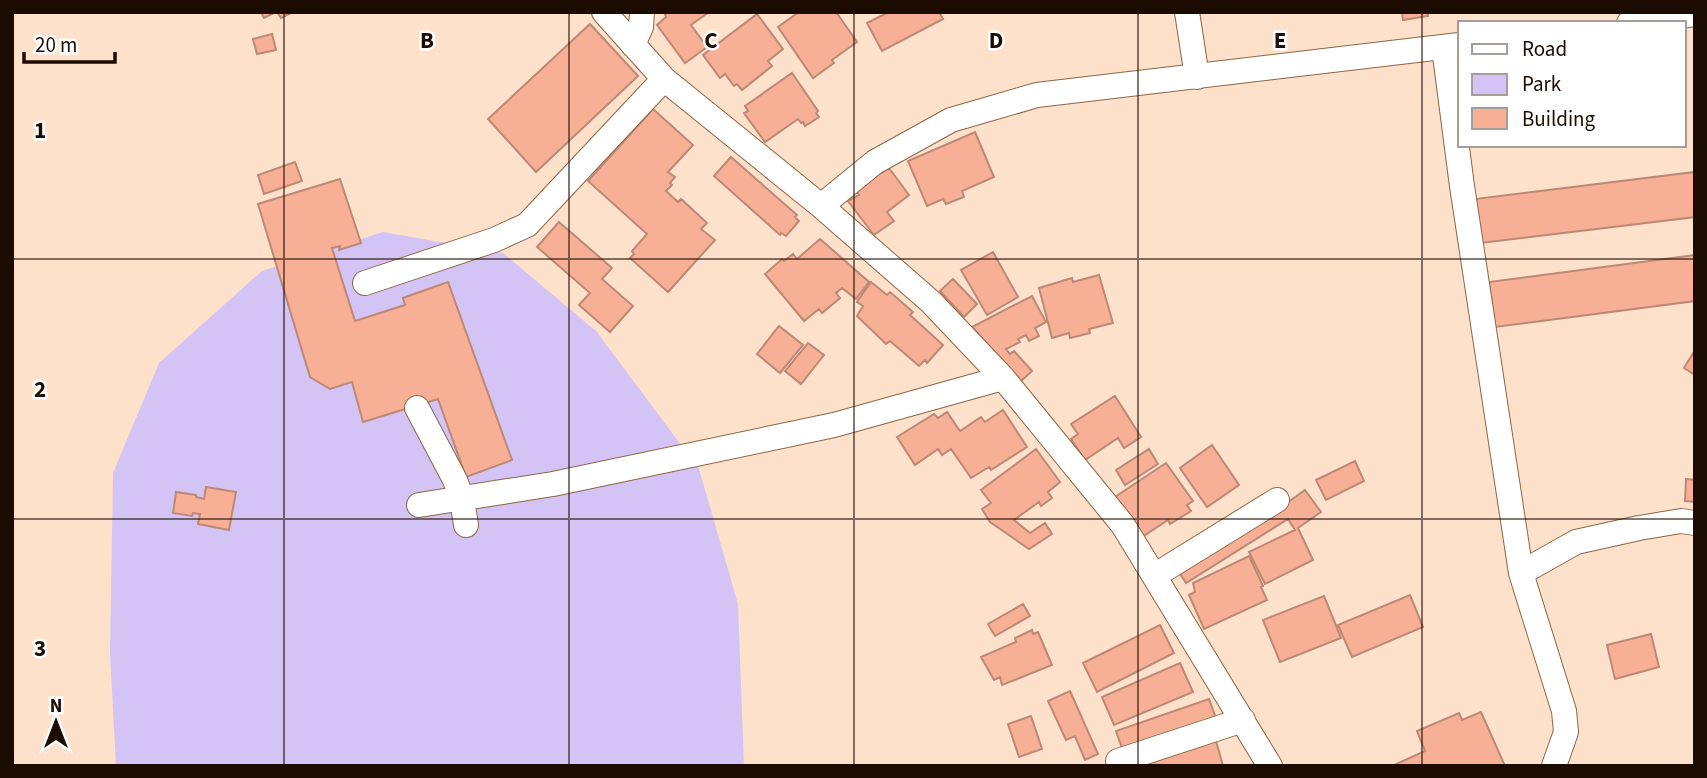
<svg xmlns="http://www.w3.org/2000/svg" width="1707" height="778" font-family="'Source Sans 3',sans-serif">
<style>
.green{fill:#d4c4f5}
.building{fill:#f7b096;stroke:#bd8875;stroke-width:2}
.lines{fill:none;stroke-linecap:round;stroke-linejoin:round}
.minor-casing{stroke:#8e6543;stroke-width:26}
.minor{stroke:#fff;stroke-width:24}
.grid{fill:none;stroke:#1b0b01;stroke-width:2;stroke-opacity:0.55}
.grid-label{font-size:23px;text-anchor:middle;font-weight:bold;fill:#1b0b01;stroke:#fff;stroke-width:5;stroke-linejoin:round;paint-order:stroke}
</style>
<rect width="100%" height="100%" fill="#fee1cb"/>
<path class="green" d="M 383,232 L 503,253 L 596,331 L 699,469 L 738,604 L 744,766 L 116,766 L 110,654 L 113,473 L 159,363 L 262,271 Z"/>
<path class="building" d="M 261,12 L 276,12 L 264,18 Z
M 277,12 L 293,12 L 281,18 Z
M 664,12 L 709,12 L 691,25 L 707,47 L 685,63 L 657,25 L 666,17 Z
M 799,12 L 836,12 L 857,42 L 832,60 L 834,63 L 813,78 L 778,27 Z
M 889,12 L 939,12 L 943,19 L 882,51 L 867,23 Z
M 1402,12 L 1428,12 L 1428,16 L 1403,20 Z
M 757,14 L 783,49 L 768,61 L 772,66 L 742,90 L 737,84 L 734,86 L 725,74 L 720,78 L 703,55 Z
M 590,24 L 638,76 L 536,172 L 488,119 Z
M 272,34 L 276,50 L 257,54 L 253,39 Z
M 792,73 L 818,111 L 816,113 L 819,117 L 805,126 L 803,122 L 801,123 L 798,119 L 765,142 L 744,113 L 748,111 L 745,106 Z
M 653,109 L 693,145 L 668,172 L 675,177 L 670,183 L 672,185 L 666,191 L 678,202 L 681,199 L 707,223 L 701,229 L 715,240 L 668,292 L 630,258 L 634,254 L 632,251 L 647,234 L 588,181 Z
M 975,132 L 994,177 L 962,191 L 964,197 L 946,204 L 943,199 L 927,206 L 908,161 Z
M 731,157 L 797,215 L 795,217 L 799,221 L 786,236 L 781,233 L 780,235 L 714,176 Z
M 295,162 L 302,181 L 264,194 L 258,175 Z
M 889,168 L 909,195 L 887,212 L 894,221 L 874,235 L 848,201 L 859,195 L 855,189 Z
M 1695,172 L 1695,217 L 1481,243 L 1475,199 Z
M 340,179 L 361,243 L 339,250 L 340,246 L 332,248 L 355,321 L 405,305 L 403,298 L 448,282 L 512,460 L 466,477 L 438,399 L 363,422 L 352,382 L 330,389 L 310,377 L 258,204 Z
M 559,222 L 612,268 L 602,279 L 633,306 L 610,332 L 579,305 L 590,293 L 537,247 Z
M 820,239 L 869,282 L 856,299 L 842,288 L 836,293 L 840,298 L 822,313 L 819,309 L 804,321 L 765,274 L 782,259 L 784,261 L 793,254 L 797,259 Z
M 993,252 L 1018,297 L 987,315 L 961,270 Z
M 1695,255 L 1695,301 L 1495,327 L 1489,282 Z
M 1099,275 L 1113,323 L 1089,329 L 1090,333 L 1070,338 L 1069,333 L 1052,338 L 1039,288 L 1072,278 L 1073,282 Z
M 953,279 L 977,304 L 964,317 L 940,291 Z
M 871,282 L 887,295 L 890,292 L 913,312 L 910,315 L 943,345 L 927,363 L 925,360 L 919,366 L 890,341 L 886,344 L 857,316 L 863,306 L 857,302 Z
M 1032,296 L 1046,322 L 1035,328 L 1039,336 L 1029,341 L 1026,335 L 1018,339 L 1020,342 L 1006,349 L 1010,354 L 1014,351 L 1032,371 L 1021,381 L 972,327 Z
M 779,326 L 803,345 L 780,373 L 757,354 Z
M 808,343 L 824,355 L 801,384 L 785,371 Z
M 1695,350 L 1695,375 L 1684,368 Z
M 1115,396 L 1141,437 L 1124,448 L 1118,438 L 1085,460 L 1071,439 L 1078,434 L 1071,424 Z
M 1003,410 L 1027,447 L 991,470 L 989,467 L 971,478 L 951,449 L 942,455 L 938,449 L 915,465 L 897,437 L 934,414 L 938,418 L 947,412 L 960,431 L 981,417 L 985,422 Z
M 1212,445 L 1239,485 L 1207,507 L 1180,468 Z
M 1036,449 L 1060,482 L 1048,492 L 1052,498 L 1041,506 L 1039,502 L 1014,520 L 1030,533 L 1045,523 L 1052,534 L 1029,549 L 990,522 L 982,509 L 991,503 L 981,490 Z
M 1149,449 L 1158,464 L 1125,485 L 1116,470 Z
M 1355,461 L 1364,481 L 1326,500 L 1316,480 Z
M 1166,463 L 1193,501 L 1187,505 L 1191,511 L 1170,524 L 1168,520 L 1142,537 L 1115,497 Z
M 1686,479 L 1695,480 L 1695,502 L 1685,501 Z
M 206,487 L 236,492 L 229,530 L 198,524 L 200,514 L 193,513 L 192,516 L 173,513 L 176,492 L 196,495 L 196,497 L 204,499 Z
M 1305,490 L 1321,512 L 1298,528 L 1313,560 L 1265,584 L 1249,552 L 1295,530 L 1288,519 L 1186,583 L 1179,572 L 1280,508 Z
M 1249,556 L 1263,586 L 1261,587 L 1267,600 L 1204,629 L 1189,595 L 1195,592 L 1193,583 Z
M 1410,595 L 1423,627 L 1352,657 L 1338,625 Z
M 1324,596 L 1341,638 L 1280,662 L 1263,620 Z
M 1023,604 L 1030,616 L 995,636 L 988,624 Z
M 1160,625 L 1174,653 L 1097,692 L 1083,663 Z
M 1032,630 L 1033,634 L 1038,632 L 1052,665 L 1002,685 L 1000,677 L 994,680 L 981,657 L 1016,642 L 1015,638 Z
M 1651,634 L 1659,667 L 1615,679 L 1607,645 Z
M 1180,663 L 1193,692 L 1114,725 L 1102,697 Z
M 1070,691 L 1098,754 L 1085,760 L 1075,736 L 1066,740 L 1048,701 Z
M 1209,699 L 1217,721 L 1122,748 L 1116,731 Z
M 1481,712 L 1505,766 L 1392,766 L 1425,751 L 1417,731 L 1459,713 L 1462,720 Z
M 1031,716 L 1042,749 L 1019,757 L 1008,724 Z
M 1216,741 L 1223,766 L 1138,766 Z"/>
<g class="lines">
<defs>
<path id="minor" d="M 604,12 L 664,79 L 821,206 L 931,302 L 1003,378 L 1123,525 L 1270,766
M 1187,12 L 1197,77
M 1629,23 L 1695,14
M 633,45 L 641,27 L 642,12
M 1444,48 L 1462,186 L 1521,573 L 1564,711 L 1566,732 L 1554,766
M 821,206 L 875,162 L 951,120 L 1037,95 L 1459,45
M 365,283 L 494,240 L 527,225 L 664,79
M 417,408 L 455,480 L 462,499 L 466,525
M 419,505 L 553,484 L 834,425 L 1003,378
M 1521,573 L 1576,542 L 1639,528 L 1681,521 L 1695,523
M 1154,576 L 1277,500
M 1118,761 L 1243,720"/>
</defs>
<use href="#minor" class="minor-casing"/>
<use href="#minor" class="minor"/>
</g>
<path class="grid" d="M 284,12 L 284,766M 569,12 L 569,766M 854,12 L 854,766M 1138,12 L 1138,766M 1422,12 L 1422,766M 12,259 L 1695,259M 12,519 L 1695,519"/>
<g class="grid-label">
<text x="427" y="48">B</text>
<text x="711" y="48">C</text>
<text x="996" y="48">D</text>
<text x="1280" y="48">E</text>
<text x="40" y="138">1</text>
<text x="40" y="397">2</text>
<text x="40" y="656">3</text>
</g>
<rect width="1707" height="778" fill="none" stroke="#1b0b01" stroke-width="28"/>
<rect x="1458" y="21" width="228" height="126" fill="#ffffff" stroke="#a49d99" stroke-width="2"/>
<rect x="1472" y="44" width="35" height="10" fill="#ffffff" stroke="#a49d99" stroke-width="2"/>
<text x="1522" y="56" font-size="21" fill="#1b0b01">Road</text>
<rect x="1472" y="74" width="35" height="21" fill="#d4c4f5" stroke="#a49d99" stroke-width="2"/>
<text x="1522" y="91" font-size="21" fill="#1b0b01">Park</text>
<rect x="1472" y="108" width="35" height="21" fill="#f7b096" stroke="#a49d99" stroke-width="2"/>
<text x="1522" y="126" font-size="21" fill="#1b0b01">Building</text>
<g transform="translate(56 722)" stroke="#ffffff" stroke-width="5" paint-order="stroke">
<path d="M0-5L12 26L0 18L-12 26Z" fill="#1b0b01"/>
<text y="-10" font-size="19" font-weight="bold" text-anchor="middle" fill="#1b0b01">N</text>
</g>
<path d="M24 52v10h91v-10" fill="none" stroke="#1b0b01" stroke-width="3.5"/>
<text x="35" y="52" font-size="21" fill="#1b0b01" stroke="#ffffff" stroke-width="5" paint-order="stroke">20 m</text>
</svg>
